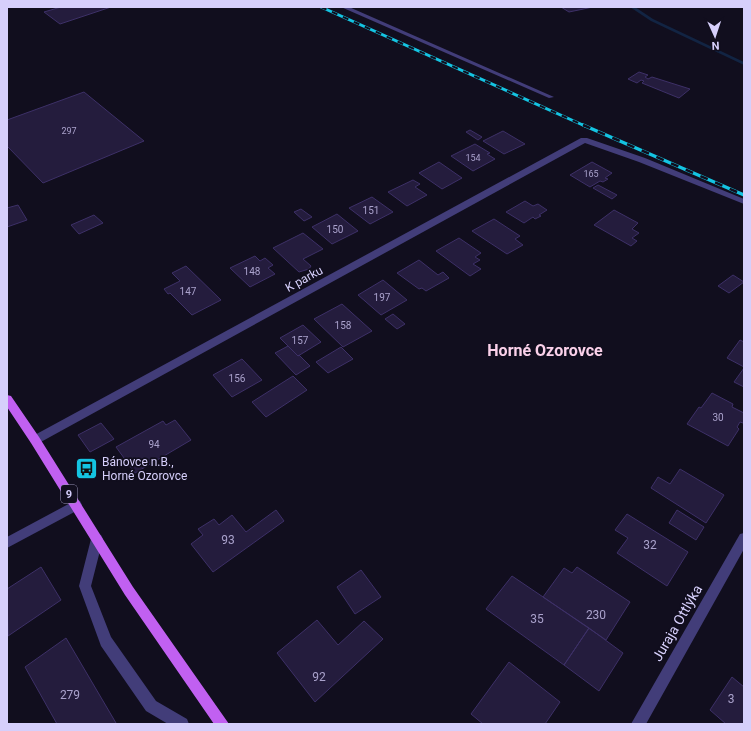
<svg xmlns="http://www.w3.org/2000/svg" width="751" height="731" font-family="Roboto,sans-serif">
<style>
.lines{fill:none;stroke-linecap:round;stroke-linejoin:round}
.stream{fill:#122443;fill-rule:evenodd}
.building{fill:#241c3d;stroke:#3d3067}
.minor{fill:#423d79;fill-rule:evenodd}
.major{fill:#c160f1;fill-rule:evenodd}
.rail-far1-casing{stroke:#14c4e2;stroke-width:3}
.rail-casing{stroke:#14c4e2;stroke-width:3.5}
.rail-far1{stroke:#110e1e;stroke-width:2;stroke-dasharray:6;stroke-linecap:butt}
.rail{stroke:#110e1e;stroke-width:2.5;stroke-dasharray:8;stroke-linecap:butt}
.labels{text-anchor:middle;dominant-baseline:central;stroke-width:3.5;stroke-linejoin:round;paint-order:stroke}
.far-number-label{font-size:9px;fill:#aaa2cc}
.number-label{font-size:10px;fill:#aaa2cc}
.shield{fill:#110e1e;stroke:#9b95b9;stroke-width:1}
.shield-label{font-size:11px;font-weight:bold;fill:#d6cffb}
.street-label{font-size:12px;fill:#d6cffb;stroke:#110e1e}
.poi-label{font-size:12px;fill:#d6cffb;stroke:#110e1e;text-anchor:start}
.near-number-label{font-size:12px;fill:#aaa2cc}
.near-street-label{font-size:14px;fill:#d6cffb;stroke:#110e1e}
.district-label{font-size:16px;font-weight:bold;fill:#fbd1ea;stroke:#110e1e}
</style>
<rect width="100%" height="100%" fill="#110e1e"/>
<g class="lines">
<path class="stream" d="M 630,7 L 635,7 L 653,19 L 744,62 L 744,65 L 651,21 Z"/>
</g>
<path class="building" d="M 61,7 L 111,7 L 60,24 L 44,12 Z
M 561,7 L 593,7 L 569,12 Z
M 639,72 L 648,75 L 645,77 L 648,79 L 652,77 L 690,89 L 679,98 L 642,83 L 644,81 L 641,80 L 637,83 L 628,79 Z
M 84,92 L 144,141 L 43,183 L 7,146 L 7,120 Z
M 470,130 L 482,137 L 478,140 L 466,132 Z
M 503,131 L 525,144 L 504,154 L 483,141 Z
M 475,144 L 490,153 L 487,154 L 495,159 L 473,171 L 451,156 Z
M 439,162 L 462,178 L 442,189 L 419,173 Z
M 592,162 L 612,173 L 605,178 L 608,179 L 603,182 L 600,181 L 590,187 L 570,175 Z
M 413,180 L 420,184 L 415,187 L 427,195 L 407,206 L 388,192 Z
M 598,185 L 617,195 L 612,199 L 593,188 Z
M 372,197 L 393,212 L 370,224 L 349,208 Z
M 525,201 L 533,206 L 538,204 L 547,210 L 539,215 L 541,216 L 535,219 L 533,217 L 524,223 L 506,212 Z
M 18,205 L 27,220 L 7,227 L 7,208 Z
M 301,209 L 312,217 L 304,221 L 294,212 Z
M 614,210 L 638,223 L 632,229 L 639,233 L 632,238 L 637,241 L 631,246 L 594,225 Z
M 337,214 L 358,231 L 332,244 L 312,227 Z
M 94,215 L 103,223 L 79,234 L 71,225 Z
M 494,219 L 520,236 L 515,239 L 523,245 L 507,254 L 472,231 Z
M 303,233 L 323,249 L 303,259 L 311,266 L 309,269 L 299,272 L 273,248 Z
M 459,238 L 481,253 L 475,257 L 480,260 L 473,264 L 481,269 L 470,276 L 436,251 Z
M 255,256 L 260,261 L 265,258 L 273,265 L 268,268 L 275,274 L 250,287 L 230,268 Z
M 419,260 L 438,275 L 443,272 L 449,278 L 426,291 L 422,288 L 419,289 L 397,273 Z
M 186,266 L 221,300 L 192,315 L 170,293 L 168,294 L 164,289 L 180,281 L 172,273 Z
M 733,275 L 744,282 L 729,293 L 718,286 Z
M 383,280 L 407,300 L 381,315 L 358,295 Z
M 342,304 L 372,331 L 343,347 L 314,319 Z
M 393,314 L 405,324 L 397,329 L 385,319 Z
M 303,325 L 321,342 L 298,356 L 280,338 Z
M 740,340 L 744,342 L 744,367 L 727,358 Z
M 288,346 L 298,356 L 299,355 L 310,366 L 296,375 L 275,353 Z
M 341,347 L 353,359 L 328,373 L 316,362 Z
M 242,359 L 262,380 L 232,397 L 213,375 Z
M 744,368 L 744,387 L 734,382 Z
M 293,376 L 307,390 L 266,417 L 252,402 Z
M 712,393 L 733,404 L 732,407 L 744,413 L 744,422 L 743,423 L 740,422 L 737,427 L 739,429 L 728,446 L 687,424 L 699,407 L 701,408 Z
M 175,420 L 191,440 L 135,473 L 116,447 L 163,421 L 166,425 Z
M 101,423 L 114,439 L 90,452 L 78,435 Z
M 680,469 L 724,495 L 706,523 L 651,488 L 658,477 L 670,484 Z
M 276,510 L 284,521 L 213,572 L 191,544 L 203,535 L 198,529 L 214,519 L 219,525 L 232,515 L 246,532 Z
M 677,510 L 704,527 L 696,540 L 669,523 Z
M 627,514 L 688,552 L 667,586 L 617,553 L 628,538 L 615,530 Z
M 41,567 L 61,600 L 8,636 L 7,589 Z
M 577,567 L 630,602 L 606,640 L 543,597 L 564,568 L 572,573 Z
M 361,570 L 381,597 L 355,614 L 337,587 Z
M 512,576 L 589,628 L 564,665 L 486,609 Z
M 317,620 L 338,645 L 364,621 L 383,639 L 315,702 L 277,653 Z
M 589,628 L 623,653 L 599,691 L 564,665 Z
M 66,638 L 116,723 L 114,724 L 57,724 L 25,667 Z
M 509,662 L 560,702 L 545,724 L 483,724 L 471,714 Z
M 732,677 L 744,687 L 744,724 L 726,724 L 710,710 Z"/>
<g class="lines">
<path class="minor" d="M 341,7 L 349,7 L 554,97 L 549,98 Z
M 581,138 L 587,138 L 645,158 L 744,199 L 744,204 L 639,162 L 585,143 L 39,443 L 35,444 L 31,443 L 30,440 L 31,437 Z
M 76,500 L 80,501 L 82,505 L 80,509 L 7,548 L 7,537 Z
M 744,533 L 744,549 L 646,724 L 631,724 L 740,534 Z
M 97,534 L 101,535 L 103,539 L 91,586 L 111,637 L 156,701 L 187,719 L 189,724 L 168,724 L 146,711 L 101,646 L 79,586 L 91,539 L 93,535 Z"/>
<path class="major" d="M 7,395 L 11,396 L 39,437 L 133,587 L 229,724 L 214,724 L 125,595 L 31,443 L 7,407 Z"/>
<defs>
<path id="rail-far1" d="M 321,7 L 585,126"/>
<path id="rail" d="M 583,125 L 744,195"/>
</defs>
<use href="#rail-far1" class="rail-far1-casing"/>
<use href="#rail" class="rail-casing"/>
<use href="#rail-far1" class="rail-far1"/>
<use href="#rail" class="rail"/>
</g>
<defs>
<symbol id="bus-square" viewBox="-11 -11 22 22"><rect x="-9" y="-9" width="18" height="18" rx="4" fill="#14c4e2" stroke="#110e1e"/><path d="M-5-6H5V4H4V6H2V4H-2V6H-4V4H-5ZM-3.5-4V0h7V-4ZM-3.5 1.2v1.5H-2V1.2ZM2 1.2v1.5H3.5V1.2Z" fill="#111"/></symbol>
</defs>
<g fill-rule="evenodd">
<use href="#bus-square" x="74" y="456" width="25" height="25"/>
</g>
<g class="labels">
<g class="far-number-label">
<text x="69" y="131">297</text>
<text x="473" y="158">154</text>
<text x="591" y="174">165</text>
</g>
<g class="number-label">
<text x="371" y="210">151</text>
<text x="335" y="229">150</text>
<text x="252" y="271">148</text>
<text x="188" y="291">147</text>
<text x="382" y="297">197</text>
<text x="343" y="325">158</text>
<text x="300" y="340">157</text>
<text x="237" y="378">156</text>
<text x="718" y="417">30</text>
<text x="154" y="444">94</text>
</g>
<rect class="shield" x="61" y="485" width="16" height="18" rx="3"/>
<g class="shield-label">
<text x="69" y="494">9</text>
</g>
<g class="street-label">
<text transform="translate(304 279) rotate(-29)">K parku</text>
</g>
<g class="poi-label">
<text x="102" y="462">Bánovce n.B.,<tspan x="102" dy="14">Horné Ozorovce</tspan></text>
</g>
<g class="near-number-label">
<text x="228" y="540">93</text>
<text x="650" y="545">32</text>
<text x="596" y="615">230</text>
<text x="537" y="619">35</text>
<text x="319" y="677">92</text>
<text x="70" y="695">279</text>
<text x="731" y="699">3</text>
</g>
<g class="near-street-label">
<text transform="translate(677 623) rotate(-60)">Juraja Ottlýka</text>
</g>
<g class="district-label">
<text x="545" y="350">Horné Ozorovce</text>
</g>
</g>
<rect width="751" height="731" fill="none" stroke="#d6cffb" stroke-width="16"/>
<g transform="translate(715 36) rotate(177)" stroke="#110e1e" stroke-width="3" paint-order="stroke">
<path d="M0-3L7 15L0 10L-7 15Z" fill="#d6cffb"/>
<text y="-6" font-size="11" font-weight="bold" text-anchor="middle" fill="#d6cffb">N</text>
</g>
</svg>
